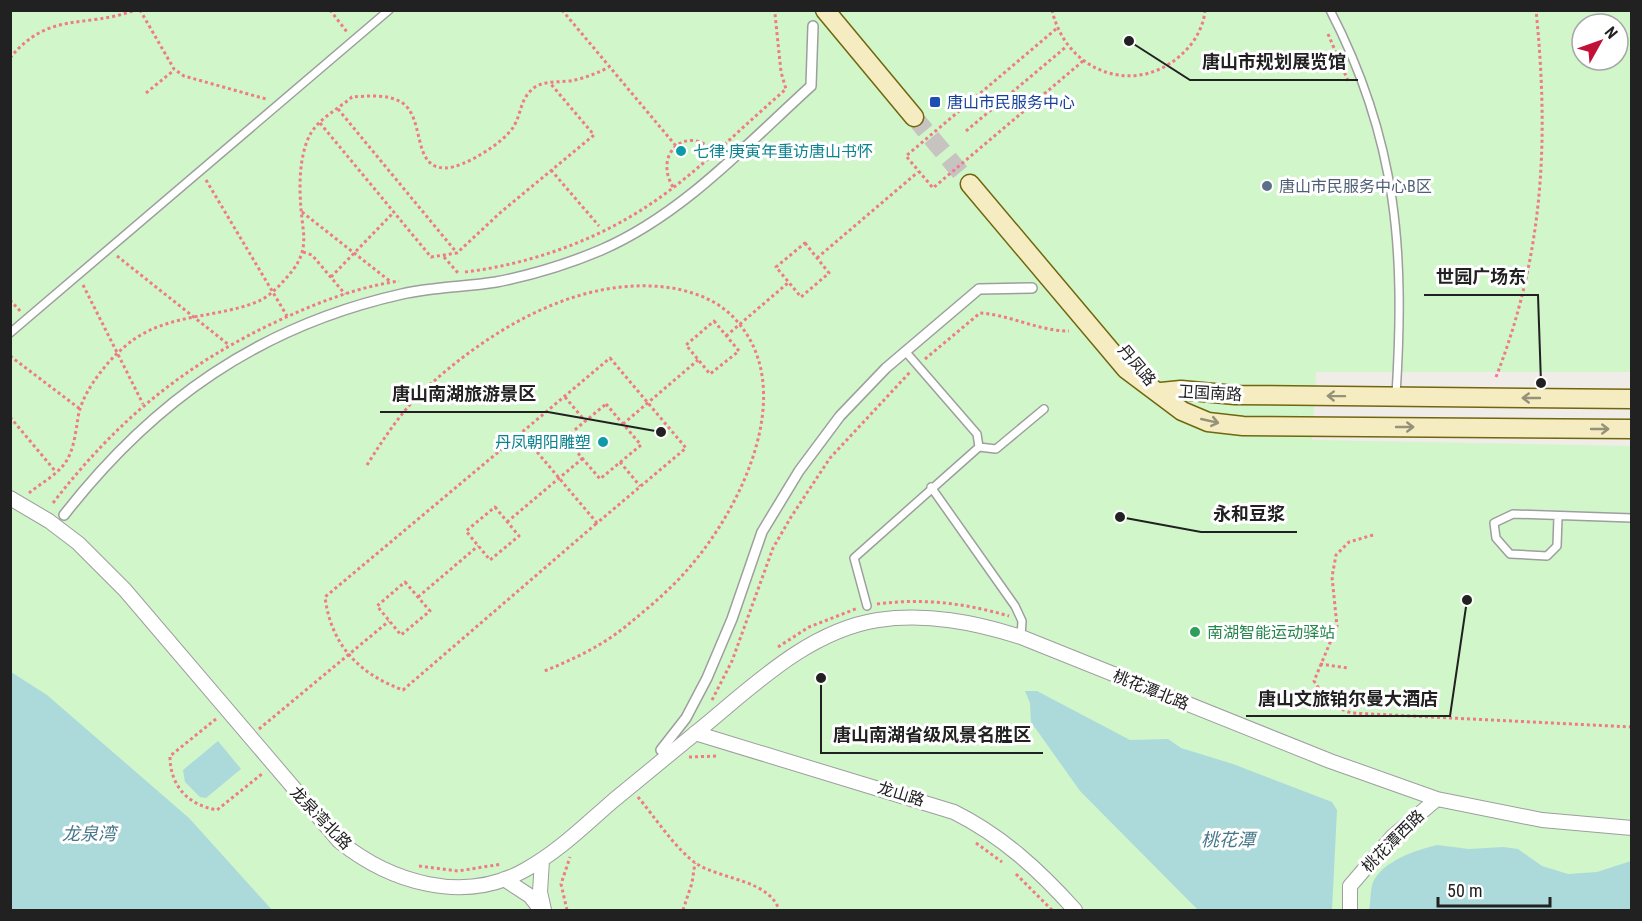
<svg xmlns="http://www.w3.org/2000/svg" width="1642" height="921" font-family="'Roboto Condensed','Noto Sans SC',sans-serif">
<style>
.park{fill:#d0f6ca;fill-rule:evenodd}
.water{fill:#acdada}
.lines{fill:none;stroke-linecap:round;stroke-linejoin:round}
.secondary-tunnel{stroke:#c7c3c0;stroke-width:18;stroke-dasharray:18 9;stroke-linecap:butt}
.service-casing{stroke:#9e9e9e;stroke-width:10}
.pedestrian-casing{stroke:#9e9e9e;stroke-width:12}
.minor-casing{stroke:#9e9e9e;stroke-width:16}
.secondary-casing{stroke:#71660e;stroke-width:21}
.path{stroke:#ef7b88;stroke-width:3;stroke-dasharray:3 3;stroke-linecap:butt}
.service{stroke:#fff;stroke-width:7}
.pedestrian{stroke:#fff;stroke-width:9}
.minor{stroke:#fff;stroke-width:14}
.secondary{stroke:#f5ecc1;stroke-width:18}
.oneway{stroke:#969179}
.transit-dot{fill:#1a4fb4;stroke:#fff;stroke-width:2}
.culture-dot{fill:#0f9aa8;stroke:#fff;stroke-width:2}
.service-dot{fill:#5c6f8a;stroke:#fff;stroke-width:2}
.leisure-dot{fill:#2e9e5b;stroke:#fff;stroke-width:2}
.labels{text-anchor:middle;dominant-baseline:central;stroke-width:6;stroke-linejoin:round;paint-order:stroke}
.transit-label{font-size:16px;fill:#164399;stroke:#fff;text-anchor:start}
.culture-label{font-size:16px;fill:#0d838f;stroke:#fff;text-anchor:start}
.service-label{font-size:16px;fill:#4e5e75;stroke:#fff;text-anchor:start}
.street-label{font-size:16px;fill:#212121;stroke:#fff}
.leisure-label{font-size:16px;fill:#27864d;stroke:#fff;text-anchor:start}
.water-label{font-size:18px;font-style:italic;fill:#47778b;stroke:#fff}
.leader{fill:none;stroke:#212121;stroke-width:2}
.callout-dot{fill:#212121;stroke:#fff;stroke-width:2}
.callout-label{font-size:18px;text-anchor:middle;font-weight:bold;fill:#212121;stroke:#fff;stroke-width:6;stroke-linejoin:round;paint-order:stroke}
</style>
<rect width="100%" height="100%" fill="#f0ece8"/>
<path class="park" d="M 10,11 L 1631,11 L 1631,372 L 1316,372 L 1312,440 L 1631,446 L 1631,910 L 11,910 ZM 1582,24 L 1618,24 L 1618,60 L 1582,60 Z"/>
<path class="water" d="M 11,672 L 47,695 L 189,818 L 272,910 L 11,910 Z
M 1025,691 L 1037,691 L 1130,740 L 1168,739 L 1181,748 L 1233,764 L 1332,802 L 1337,810 L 1332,910 L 1198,910 L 1080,791 L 1031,722 L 1030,703 Z
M 218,741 L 241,769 L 206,798 L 200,797 L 185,782 L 183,770 Z
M 1437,845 L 1469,849 L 1503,847 L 1518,849 L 1542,866 L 1568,874 L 1597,872 L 1631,861 L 1631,910 L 1369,910 C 1371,902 1370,890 1373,882 C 1383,861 1416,850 1437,845 Z"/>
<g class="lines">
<path class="secondary-tunnel" d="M 914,117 L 970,184"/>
<defs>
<path id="service" d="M 1330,10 C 1398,141 1405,252 1396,395
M 10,333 L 389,10
M 905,351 L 977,434 L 979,447 L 996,449 L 1044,409
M 931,487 L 1015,606 L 1022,621 L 1021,637
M 1558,517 L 1557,546 L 1547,556 L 1510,554 L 1496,538 L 1494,523 L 1513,514 L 1632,518
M 867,606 L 854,558 L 979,447"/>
<path id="pedestrian" d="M 64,515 C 153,401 259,326 402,294 C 433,287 465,287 496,282 C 532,275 568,264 601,250 C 682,215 746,145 811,86 L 813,26
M 661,750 L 686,718 L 707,678 L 732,619 L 762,532 L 799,471 L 840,416 L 886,368 L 979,289 L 1032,288"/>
<path id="minor" d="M 10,498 L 49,521 L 78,543 L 125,590 L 339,841 C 390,882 463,905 525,870 C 558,852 585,825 614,800 C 642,777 670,754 698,731 C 751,688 807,631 878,620 C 927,613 974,622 1021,637 L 1330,761 L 1437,799 L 1542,820 L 1632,828
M 695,733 L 954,812 C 1002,836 1039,870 1075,910
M 542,860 L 540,892 L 544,910
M 504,879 L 530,896 L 541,910
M 1350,910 L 1350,886 L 1393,836 L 1437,799"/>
<path id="secondary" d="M 825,10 L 914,117
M 970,184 L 1126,369 L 1182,411 L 1208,422 L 1243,426 L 1632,429
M 1161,392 L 1181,390 L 1235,395 L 1632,399"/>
</defs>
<use href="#service" class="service-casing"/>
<use href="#pedestrian" class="pedestrian-casing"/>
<use href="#minor" class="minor-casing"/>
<use href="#secondary" class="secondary-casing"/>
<path class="path" d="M 140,10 L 174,69 L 184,76 L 266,99
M 330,10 L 347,32
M 562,10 L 676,146
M 1052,10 C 1067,76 1142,99 1188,48 C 1197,38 1204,24 1205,10
M 1056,29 L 906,156 L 933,188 L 1083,61
M 1328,34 L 1349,83
M 10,58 C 49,10 86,29 135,10
M 146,93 L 173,71
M 338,109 L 457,253
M 320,123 L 431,257 L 457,253 L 501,212 L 594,135 L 550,83
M 966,131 L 1067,46
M 551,170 L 599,226
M 206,180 L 287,316
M 673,187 C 653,154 686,124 714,151
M 302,212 L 391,282
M 805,243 L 829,273 L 801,297 L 776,267 Z
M 303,252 L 312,255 L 345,294
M 117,256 L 229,345
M 444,257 L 458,273
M 817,258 L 918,172
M 465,272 C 530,264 595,241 649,205 C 696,174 743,126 786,89 L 781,72 L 775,14 L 777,10
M 331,277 L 393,213
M 83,285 L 143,404
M 10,300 L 21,312
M 714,321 L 739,351 L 710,374 L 686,345 Z
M 726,336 L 789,282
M 10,356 L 80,409
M 610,358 L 686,448 L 597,523 L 521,433 Z
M 925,359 L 980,313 C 1011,315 1038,331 1069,331
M 1496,377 C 1544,254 1549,140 1536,10
M 565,397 L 585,421
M 606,404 L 641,445 L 600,479 L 565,438 Z
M 10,417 L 56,472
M 623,424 L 698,360
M 521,433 L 325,597 C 331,645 359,674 403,690 L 597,523
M 620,462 L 640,486
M 367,465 C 384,438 401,412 424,390 C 489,330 580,274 672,288 C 695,292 719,301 735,319 C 800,389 741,509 688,569 C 670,590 647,609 625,627 C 600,647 572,660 542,672
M 29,493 C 41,483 59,474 67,460 C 75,446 76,428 79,412 C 86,386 112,355 133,340 C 171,313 219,318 259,301 C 272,295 284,281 293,270 C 309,248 303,234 301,209 C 299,186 299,154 311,133 C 320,118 338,109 352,97 C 367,96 388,94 401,102 C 426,117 411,168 445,168 C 464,168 505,142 514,126 C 522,112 520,98 535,87 C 545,80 563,83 575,80 C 587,77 598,73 609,67
M 53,503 C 117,420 186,363 282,319 C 319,302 358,287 399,281
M 495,507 L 519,536 L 490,560 L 466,531 Z
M 507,522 L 583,458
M 1373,535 L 1349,542 L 1336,555 L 1332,577 L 1337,626 L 1314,681 L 1329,704 L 1351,713 L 1632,727
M 405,582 L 430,611 L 401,635 L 377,606 Z
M 418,597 L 478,546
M 877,604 C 923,598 964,603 1009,616
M 778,647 L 809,627 L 858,608
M 1320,664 L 1348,668
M 712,700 L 732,661 L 773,548 L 791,517 L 830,458 L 911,371
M 216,719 L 170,756 C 170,786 188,805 217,810 L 263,773
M 259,729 L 389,621
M 689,757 L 718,756
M 638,797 C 654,816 677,851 697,864 C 723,880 769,880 779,910
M 976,843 L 1002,862
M 419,866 L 458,871 L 502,864
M 1016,874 L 1052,910
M 567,910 L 561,884 L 570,857
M 683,910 L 692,883 L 695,863"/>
<use href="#service" class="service"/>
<use href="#pedestrian" class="pedestrian"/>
<use href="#minor" class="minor"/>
<use href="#secondary" class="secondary"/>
</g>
<defs><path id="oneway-shaft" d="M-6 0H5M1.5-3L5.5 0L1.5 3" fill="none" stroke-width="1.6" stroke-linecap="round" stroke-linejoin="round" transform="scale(1.5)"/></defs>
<g class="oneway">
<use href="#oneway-shaft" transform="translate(1336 396) rotate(-179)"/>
<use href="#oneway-shaft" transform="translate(1531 398) rotate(-180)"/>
<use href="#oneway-shaft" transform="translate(1210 421) rotate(13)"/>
<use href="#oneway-shaft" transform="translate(1405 427)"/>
<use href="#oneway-shaft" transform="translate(1600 429)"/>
</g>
<rect class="transit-dot" x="929" y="96" width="12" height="12" rx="3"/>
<g class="culture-dot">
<circle cx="681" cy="151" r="6"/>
<circle cx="603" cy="442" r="6"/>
</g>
<circle class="service-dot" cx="1267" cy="186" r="6"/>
<circle class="leisure-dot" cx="1195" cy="632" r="6"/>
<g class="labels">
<g class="transit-label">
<text x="947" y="102">唐山市民服务中心</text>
</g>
<g class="culture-label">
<text x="693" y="151">七律·庚寅年重访唐山书怀</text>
<text x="591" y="442" text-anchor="end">丹凤朝阳雕塑</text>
</g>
<g class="service-label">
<text x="1279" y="186">唐山市民服务中心B区</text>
</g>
<g class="street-label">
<text transform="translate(1137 365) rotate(50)">丹凤路</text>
<text transform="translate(1210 393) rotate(3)">卫国南路</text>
<text transform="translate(1151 690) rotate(22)">桃花潭北路</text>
<text transform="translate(901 794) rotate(17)">龙山路</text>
<text transform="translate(321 818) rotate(46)">龙泉湾北路</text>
<text transform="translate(1393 841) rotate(-45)">桃花潭西路</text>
</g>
<g class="leisure-label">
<text x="1207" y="632">南湖智能运动驿站</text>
</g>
<g class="water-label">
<text x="89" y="833">龙泉湾</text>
<text x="1228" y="839">桃花潭</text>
</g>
</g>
<path class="leader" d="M1129 41L1190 80H1358M1541 383L1538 295H1424M661 432L548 412H380M1120 517L1201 532H1297M1467 600L1450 716H1246M821 678L821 753H1043"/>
<g class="callout-dot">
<circle cx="1129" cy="41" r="6"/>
<circle cx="1541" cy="383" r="6"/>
<circle cx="661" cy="432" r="6"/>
<circle cx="1120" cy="517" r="6"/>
<circle cx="1467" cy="600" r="6"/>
<circle cx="821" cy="678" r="6"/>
</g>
<g class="callout-label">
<text x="1274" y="68">唐山市规划展览馆</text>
<text x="1481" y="283">世园广场东</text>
<text x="464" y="400">唐山南湖旅游景区</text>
<text x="1249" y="520">永和豆浆</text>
<text x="1348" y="705">唐山文旅铂尔曼大酒店</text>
<text x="932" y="741">唐山南湖省级风景名胜区</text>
</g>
<rect width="1642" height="921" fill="none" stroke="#212121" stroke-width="24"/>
<g transform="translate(1600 42) rotate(50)"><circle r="28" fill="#ffffff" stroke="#a6a6a6" stroke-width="1.5"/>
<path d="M0-4.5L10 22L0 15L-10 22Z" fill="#c11137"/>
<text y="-9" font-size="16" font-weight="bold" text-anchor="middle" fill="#212121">N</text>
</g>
<path d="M1438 897v9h112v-9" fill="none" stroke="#212121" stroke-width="3"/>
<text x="1447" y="897" font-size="18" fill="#212121" stroke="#ffffff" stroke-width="4.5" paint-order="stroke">50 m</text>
</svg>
